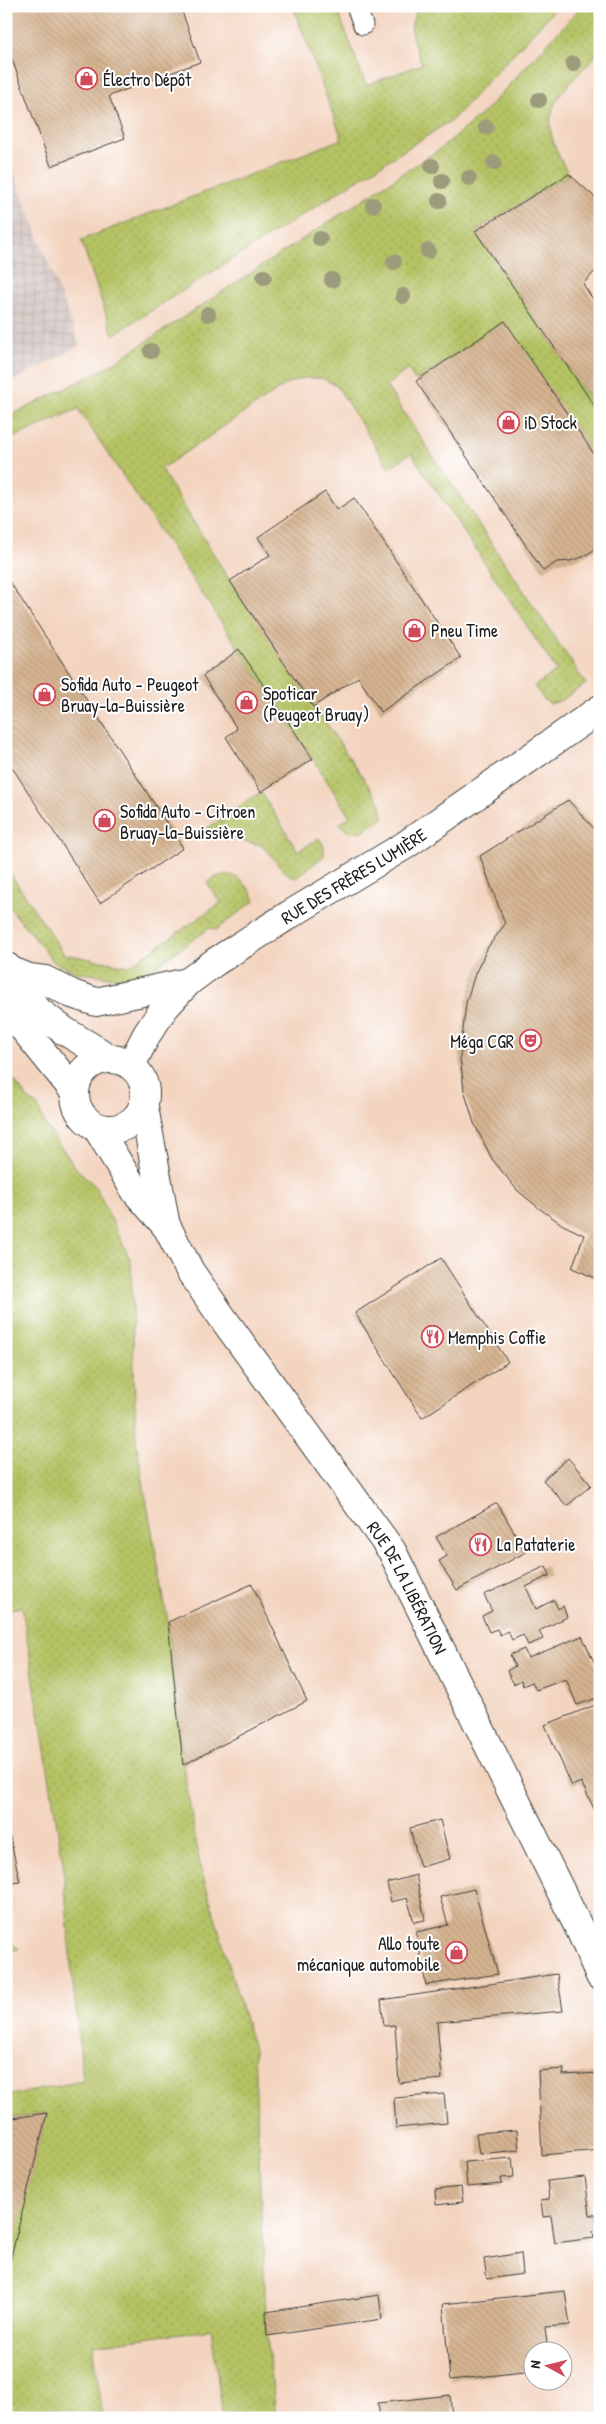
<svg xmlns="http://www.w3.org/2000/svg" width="606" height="2424" font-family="'Patrick Hand',sans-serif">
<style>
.built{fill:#f3d4bf;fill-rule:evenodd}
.industrial{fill:url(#industrial-grid)}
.grass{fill:url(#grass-dots);stroke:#686f40}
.building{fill:url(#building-back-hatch)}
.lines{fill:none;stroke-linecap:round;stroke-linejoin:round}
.service-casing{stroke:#3b3b37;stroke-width:21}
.minor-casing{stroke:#3b3b37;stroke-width:30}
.secondary-casing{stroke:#3b3b37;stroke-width:30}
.service{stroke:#fff;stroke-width:19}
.minor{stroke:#fff;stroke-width:28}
.secondary{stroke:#fff;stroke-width:28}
.tree{fill:#9c9c7c}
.labels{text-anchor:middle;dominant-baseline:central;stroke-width:4;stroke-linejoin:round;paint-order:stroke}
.poi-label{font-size:18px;fill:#1c1c1c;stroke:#fff;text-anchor:start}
.street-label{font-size:18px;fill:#1c1c1c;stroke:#fff}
</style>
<defs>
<pattern id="industrial-grid" width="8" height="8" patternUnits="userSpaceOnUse" patternTransform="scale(1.25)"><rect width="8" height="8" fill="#cfc0bb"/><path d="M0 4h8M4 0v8" fill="none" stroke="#b1a4a0"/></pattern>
<pattern id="grass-dots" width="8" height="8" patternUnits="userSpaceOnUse" patternTransform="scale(1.25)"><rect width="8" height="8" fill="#b4c264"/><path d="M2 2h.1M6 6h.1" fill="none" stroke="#9aa656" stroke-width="1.8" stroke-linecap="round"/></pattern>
<pattern id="building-back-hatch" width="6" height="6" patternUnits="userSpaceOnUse" patternTransform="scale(1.25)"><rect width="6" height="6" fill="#d6b491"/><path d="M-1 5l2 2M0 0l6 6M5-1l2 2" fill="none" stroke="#b79a7c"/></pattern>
</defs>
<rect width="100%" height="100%" fill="#fff"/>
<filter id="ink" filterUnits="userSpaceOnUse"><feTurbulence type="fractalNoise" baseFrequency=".02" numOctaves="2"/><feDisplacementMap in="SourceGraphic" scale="10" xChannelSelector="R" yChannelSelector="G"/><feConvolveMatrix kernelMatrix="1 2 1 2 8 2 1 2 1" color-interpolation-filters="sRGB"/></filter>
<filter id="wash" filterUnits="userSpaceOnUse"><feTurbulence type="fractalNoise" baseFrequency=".0096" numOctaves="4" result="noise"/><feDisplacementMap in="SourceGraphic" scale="20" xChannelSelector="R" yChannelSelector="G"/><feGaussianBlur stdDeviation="1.12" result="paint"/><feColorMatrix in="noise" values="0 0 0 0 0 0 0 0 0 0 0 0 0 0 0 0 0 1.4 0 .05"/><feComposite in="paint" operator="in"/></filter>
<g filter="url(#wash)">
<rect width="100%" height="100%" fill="#ede8ce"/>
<path class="built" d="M 6,6 L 600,6 L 600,2418 L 6,2418 ZM 534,2352 L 564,2352 L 564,2382 L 534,2382 Z"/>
<path class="industrial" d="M 6,153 L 80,345 L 6,385 Z"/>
<path class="grass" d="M 293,6 L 336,6 L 366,85 L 422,64 C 413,40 405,31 419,6 L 558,6 L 452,120 L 113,335 L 81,240 L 342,139 Z
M 582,6 L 600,6 L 600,51 C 558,96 530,112 569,174 L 475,231 L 600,414 L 600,464 L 503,322 L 416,381 L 408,369 L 386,386 L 586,684 L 560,701 L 551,704 L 544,700 L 534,686 L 557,671 L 411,453 L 389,468 L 337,386 L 322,378 L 304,378 L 288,383 L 161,469 L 230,581 L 381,804 L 383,818 L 363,831 L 349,832 L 339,824 L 350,817 L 313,759 L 78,409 L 6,441 L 6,418 L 106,368 L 440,149 L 484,112 Z
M 261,792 L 298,851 L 319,838 L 324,846 L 324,856 L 296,878 C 280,873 273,854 260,845 L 203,831 Z
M 6,867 L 64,954 L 129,966 L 221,903 L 207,883 C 228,865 246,879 255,900 L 216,930 L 210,928 L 150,970 L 139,975 L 115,978 L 75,972 L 54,962 L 6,903 Z
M 6,1070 L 29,1100 L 37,1105 L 46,1126 L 76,1168 L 96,1187 L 131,1261 L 136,1441 L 168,1622 L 183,1765 L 200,1866 L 254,2050 L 267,2336 L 276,2418 L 223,2418 L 211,2329 L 93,2345 L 103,2418 L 6,2418 L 6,2271 L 47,2113 L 6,2119 L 6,2096 L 83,2081 L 70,1954 L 63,1863 L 22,1607 L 6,1610 Z
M 6,1936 L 19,1949 L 6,1952 Z"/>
<g id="blocks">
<path class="building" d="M 6,6 L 180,6 L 200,62 L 109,96 L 125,138 L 51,166 L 6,43 Z
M 569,174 L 600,202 L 600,266 L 583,284 L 596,304 L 600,302 L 600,414 L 475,231 Z
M 505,321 L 600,463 L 600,546 L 583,557 L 570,561 L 557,562 L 543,571 L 416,381 Z
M 325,492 L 337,510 L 354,498 L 461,658 L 381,712 L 358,677 L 313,707 L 230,581 L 270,555 L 258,537 Z
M 6,576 L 183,848 L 100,903 L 6,758 Z
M 239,649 L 313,759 L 261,792 L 226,737 L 237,729 L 203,676 Z
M 568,800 L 600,835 L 600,1280 L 572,1268 L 584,1235 L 563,1225 L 540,1209 L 517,1190 L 492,1159 L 474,1123 L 464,1090 L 460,1057 L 466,1003 L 475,974 L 488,947 L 505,924 L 480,856 Z
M 441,1258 L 508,1362 L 422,1418 L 355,1313 Z
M 568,1458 L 591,1485 L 567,1506 L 543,1480 Z
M 497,1503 L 526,1552 L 457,1590 L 439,1561 L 447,1556 L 436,1537 Z
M 546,1566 L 550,1575 L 526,1587 L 536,1609 L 554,1600 L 558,1609 L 563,1606 L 567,1617 L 539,1631 L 543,1639 L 528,1645 L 523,1635 L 512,1640 L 508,1631 L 500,1635 L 497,1629 L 489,1632 L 482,1616 L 492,1611 L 484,1595 Z
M 252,1584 L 307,1701 L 183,1765 L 168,1622 Z
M 582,1636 L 596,1666 L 600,1665 L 600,1697 L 577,1705 L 566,1679 L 536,1690 L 532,1682 L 523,1686 L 521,1680 L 514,1684 L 507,1671 L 515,1666 L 510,1655 L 524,1649 L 528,1658 Z
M 600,1703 L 600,1821 L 581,1782 L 572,1786 L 545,1725 Z
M 6,1820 L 20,1882 L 6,1884 Z
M 440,1820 L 450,1859 L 420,1867 L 410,1828 Z
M 416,1875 L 425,1920 L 414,1922 L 407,1898 L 391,1902 L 387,1883 Z
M 474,1889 L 498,1974 L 426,1985 L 416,1932 L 448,1925 L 440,1897 Z
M 557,1974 L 563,2011 L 437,2022 L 442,2079 L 399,2083 L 395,2025 L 384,2026 L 381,2000 Z
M 564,2069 L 563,2075 L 600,2073 L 600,2150 L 542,2155 L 538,2071 Z
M 444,2094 L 447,2123 L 396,2128 L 394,2098 Z
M 47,2113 L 7,2273 L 6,2272 L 6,2119 Z
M 517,2130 L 519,2150 L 479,2154 L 476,2133 Z
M 512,2158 L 514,2177 L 501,2178 L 502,2184 L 467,2187 L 465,2162 Z
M 585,2177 L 590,2215 L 596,2215 L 598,2230 L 593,2231 L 594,2238 L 555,2243 L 551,2216 L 543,2217 L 541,2200 L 549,2199 L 547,2181 Z
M 461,2187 L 463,2202 L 436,2205 L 435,2190 Z
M 521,2253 L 523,2274 L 487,2279 L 484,2259 Z
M 565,2291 L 570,2325 L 545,2327 L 548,2352 L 534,2352 L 534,2371 L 450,2380 L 443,2304 Z
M 379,2295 L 382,2319 L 267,2336 L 266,2312 Z
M 450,2395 L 452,2418 L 380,2418 L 378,2403 Z"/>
</g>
</g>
<g filter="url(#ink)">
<use href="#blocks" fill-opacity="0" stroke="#3b3b37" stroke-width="1"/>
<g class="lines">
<defs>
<path id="service" d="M 356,6 L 363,25"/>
<g id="minor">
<path id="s1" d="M 131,1065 L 147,1034 L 165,1007 L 188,982 L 215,962 L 289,915 L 404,846 L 600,709"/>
</g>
<g id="secondary">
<path d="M 7,967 L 38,1011 L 63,1030 L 111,1059"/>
<path d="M 9,970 L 29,978 L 45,980 L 72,994 L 96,1002 L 188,982"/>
<path d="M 6,1007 L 75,1092"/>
<circle cx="110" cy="1094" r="35"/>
<path d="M 144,1107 L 166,1226"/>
<path id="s2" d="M 97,1128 L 136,1192 L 167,1227 L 190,1271 L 222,1317 L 392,1551 L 581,1932 L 600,1976"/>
</g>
</defs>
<use href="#service" class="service-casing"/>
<use href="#minor" class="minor-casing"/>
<use href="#secondary" class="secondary-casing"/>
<use href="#service" class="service"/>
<use href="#minor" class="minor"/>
<use href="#secondary" class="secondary"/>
</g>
<g class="tree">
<circle cx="573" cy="64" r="8"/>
<circle cx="539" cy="100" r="8"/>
<circle cx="486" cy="127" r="8"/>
<circle cx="494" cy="163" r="8"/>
<circle cx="432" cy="166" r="8"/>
<circle cx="469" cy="178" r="8"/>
<circle cx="442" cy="181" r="8"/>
<circle cx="439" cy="201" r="8"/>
<circle cx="373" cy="205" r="8"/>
<circle cx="320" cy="239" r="8"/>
<circle cx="428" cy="251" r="8"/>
<circle cx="394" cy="262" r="8"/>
<circle cx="264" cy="277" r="8"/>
<circle cx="332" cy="280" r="8"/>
<circle cx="403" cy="296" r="8"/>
<circle cx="208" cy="314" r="8"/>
<circle cx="151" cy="351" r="8"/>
</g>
</g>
<defs>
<symbol id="shop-ring" viewBox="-11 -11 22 22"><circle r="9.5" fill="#fff" stroke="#d1495b" stroke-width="1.5"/><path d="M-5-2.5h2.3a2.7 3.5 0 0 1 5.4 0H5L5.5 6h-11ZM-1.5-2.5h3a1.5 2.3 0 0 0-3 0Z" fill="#d1495b"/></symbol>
<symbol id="theatre-ring" viewBox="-11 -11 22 22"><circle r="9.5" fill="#fff" stroke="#d1495b" stroke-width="1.5"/><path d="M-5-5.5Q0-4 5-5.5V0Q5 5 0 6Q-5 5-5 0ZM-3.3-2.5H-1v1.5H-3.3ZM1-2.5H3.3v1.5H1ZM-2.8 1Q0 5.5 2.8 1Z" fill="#d1495b"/></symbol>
<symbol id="restaurant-ring" viewBox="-11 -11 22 22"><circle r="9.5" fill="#fff" stroke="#d1495b" stroke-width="1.5"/><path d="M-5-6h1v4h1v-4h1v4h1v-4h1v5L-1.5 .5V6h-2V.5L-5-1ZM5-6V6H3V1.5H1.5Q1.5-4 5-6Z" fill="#d1495b"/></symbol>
</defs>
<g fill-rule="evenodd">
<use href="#shop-ring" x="74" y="66" width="25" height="25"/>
<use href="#shop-ring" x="496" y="410" width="25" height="25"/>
<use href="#shop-ring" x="402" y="618" width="25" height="25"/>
<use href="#shop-ring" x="32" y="682" width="25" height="25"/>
<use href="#shop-ring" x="234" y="690" width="25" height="25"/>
<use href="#shop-ring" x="92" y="808" width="25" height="25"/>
<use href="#theatre-ring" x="518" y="1028" width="25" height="25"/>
<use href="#restaurant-ring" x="420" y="1324" width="25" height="25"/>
<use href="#restaurant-ring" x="468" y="1532" width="25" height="25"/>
<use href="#shop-ring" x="444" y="1940" width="25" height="25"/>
</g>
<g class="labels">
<g class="poi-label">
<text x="103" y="79">Électro Dépôt</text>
<text x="524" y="422">iD Stock</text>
<text x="431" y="630">Pneu Time</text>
<text x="61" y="684">Sofida Auto - Peugeot<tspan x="61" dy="21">Bruay-la-Buissière</tspan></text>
<text x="263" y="693">Spoticar<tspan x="263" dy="21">(Peugeot Bruay)</tspan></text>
<text x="120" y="811">Sofida Auto - Citroen<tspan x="120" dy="21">Bruay-la-Buissière</tspan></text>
<text x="514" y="1041" text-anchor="end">Méga CGR</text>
<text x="448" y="1337">Memphis Coffie</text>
<text x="497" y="1544">La Pataterie</text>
<text x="440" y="1943" text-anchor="end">Allo toute<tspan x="440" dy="21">mécanique automobile</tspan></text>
</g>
<g class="street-label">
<text stroke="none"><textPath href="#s1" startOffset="298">RUE DES FRÈRES LUMIÈRE</textPath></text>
<text stroke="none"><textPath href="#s2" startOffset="556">RUE DE LA LIBÉRATION</textPath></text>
</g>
</g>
<rect width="606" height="2424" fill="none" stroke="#fff" stroke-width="25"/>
<g transform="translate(548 2366) rotate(277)"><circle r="24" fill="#ffffff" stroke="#a4a4a4"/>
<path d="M0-4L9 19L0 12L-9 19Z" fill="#d1495b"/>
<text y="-8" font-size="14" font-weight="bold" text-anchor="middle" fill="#1c1c1c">N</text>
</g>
</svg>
